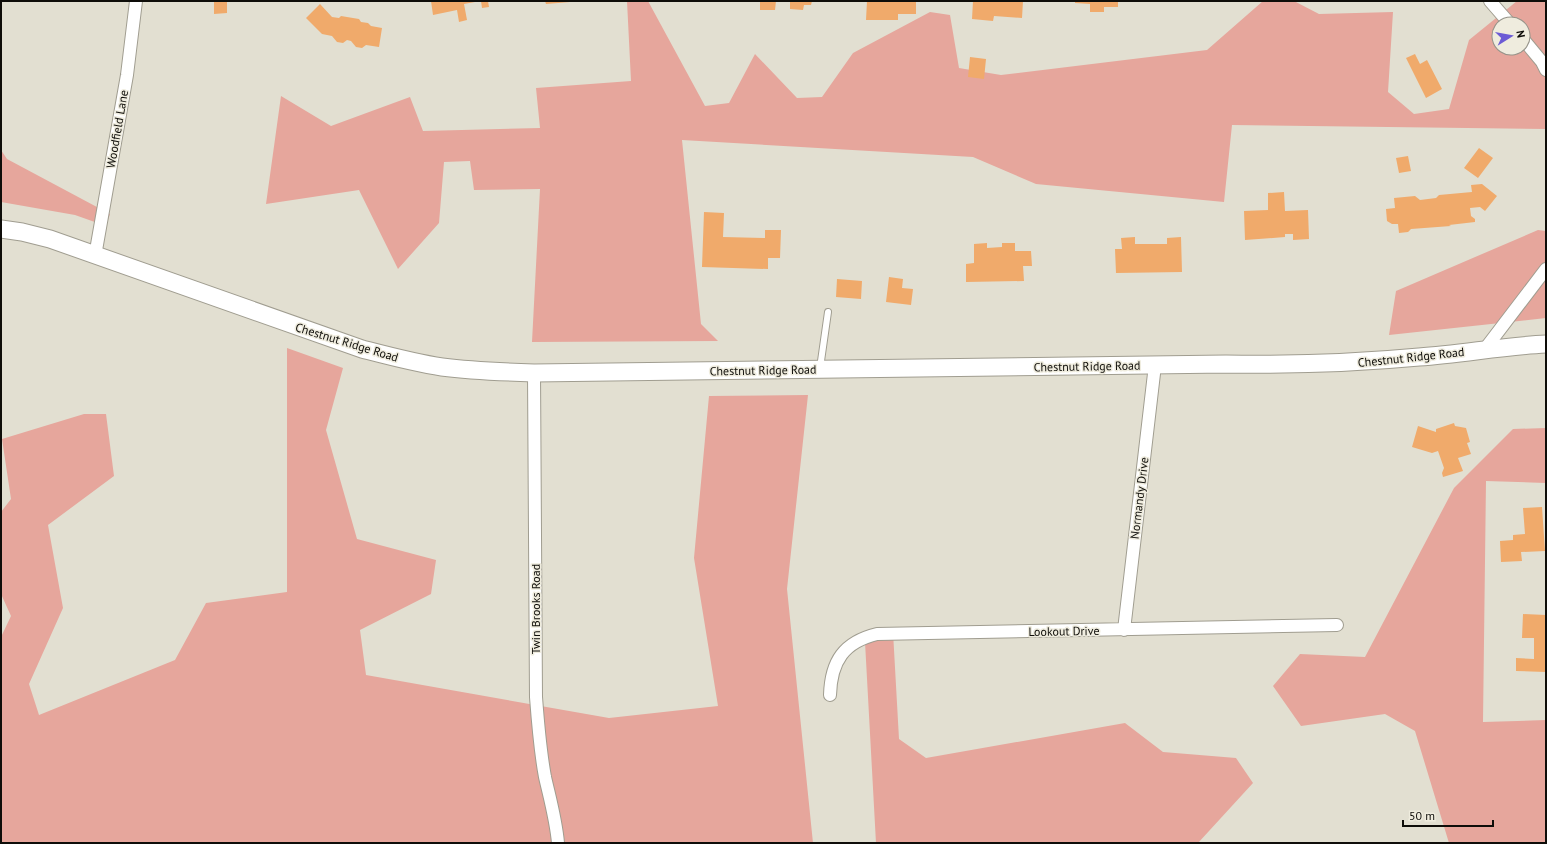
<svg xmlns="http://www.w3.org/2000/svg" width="1547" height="844" font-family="'PT Sans',sans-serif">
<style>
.green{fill:#e6a69c;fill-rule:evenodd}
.building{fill:#f0aa6b}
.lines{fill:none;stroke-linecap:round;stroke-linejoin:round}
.service-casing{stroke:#a09d90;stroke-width:8}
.minor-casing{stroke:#a09d90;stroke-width:14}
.secondary-casing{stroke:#a09d90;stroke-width:19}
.service{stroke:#fff;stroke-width:6}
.minor{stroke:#fff;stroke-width:12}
.secondary{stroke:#fff;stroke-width:17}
.labels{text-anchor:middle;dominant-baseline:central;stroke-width:3;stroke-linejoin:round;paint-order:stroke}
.street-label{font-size:12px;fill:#0e0d09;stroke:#efecde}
</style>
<rect width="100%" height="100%" fill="#e2dfd1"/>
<path class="green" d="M 627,1 L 648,1 L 705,106 L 729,103 L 755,54 L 797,98 L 822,97 L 853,53 L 930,12 L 950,15 L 959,68 L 1001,75 L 1207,50 L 1263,1 L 1294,1 L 1319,14 L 1393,12 L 1388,92 L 1414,114 L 1449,109 L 1469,40 L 1517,1 L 1546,1 L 1546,129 L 1232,125 L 1224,202 L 1036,184 L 973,157 L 682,140 L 701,324 L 718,341 L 532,342 L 540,189 L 474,190 L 470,161 L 444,162 L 439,223 L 398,269 L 359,190 L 266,204 L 281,96 L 331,126 L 410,97 L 423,131 L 540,128 L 536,88 L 631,81 ZM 1499,24 L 1523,24 L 1523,48 L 1499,48 Z
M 1,150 L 7,159 L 110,214 L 106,226 L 75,215 L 1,202 Z
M 1538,230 L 1546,231 L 1546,318 L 1389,335 L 1396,291 Z
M 287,348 L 343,368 L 326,430 L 357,539 L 436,560 L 431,594 L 360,630 L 366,675 L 609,718 L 718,706 L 694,558 L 709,396 L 808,395 L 787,589 L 813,843 L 1,843 L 1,637 L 11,616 L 1,594 L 1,512 L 11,499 L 2,439 L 84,414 L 106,414 L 114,476 L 48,525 L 63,608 L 29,684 L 39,715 L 175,660 L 206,603 L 287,592 Z
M 1546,428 L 1546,483 L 1486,481 L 1483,722 L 1546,720 L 1546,843 L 1449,843 L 1415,731 L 1385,714 L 1301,726 L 1273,686 L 1300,654 L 1365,657 L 1454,488 L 1513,429 Z
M 893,632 L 899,739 L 926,758 L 1125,723 L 1163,752 L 1236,758 L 1253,783 L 1198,843 L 876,843 L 865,642 Z"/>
<path class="building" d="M 214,1 L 227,1 L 227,13 L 214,14 Z
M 431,1 L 475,1 L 475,2 L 464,4 L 467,20 L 459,22 L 457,10 L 433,15 Z
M 481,1 L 488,1 L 489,7 L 482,8 Z
M 545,1 L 570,1 L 570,2 L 546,4 Z
M 760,1 L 776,1 L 775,10 L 760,10 Z
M 783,1 L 812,1 L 811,5 L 804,5 L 803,10 L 790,9 L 790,2 L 783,2 Z
M 867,1 L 916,1 L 916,14 L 898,14 L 898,20 L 866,20 Z
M 973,1 L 1023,1 L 1022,18 L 994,16 L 993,21 L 972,19 Z
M 1075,1 L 1118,1 L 1118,7 L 1104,7 L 1104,12 L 1090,12 L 1090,4 L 1075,3 Z
M 320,4 L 332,17 L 339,18 L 341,16 L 359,19 L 361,22 L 368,23 L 371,26 L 382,28 L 379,47 L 366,45 L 362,48 L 356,47 L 351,41 L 347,40 L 343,43 L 337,42 L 332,36 L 322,34 L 306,18 Z
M 1415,54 L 1420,64 L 1427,60 L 1442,89 L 1426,98 L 1406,58 Z
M 970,57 L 986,59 L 984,79 L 968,77 Z
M 1479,148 L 1493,158 L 1478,178 L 1464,168 Z
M 1408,156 L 1411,171 L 1399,173 L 1396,158 Z
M 1482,184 L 1497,196 L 1485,211 L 1480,207 L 1470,208 L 1471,216 L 1475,219 L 1475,222 L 1449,225 L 1451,226 L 1411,229 L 1408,232 L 1399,233 L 1398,224 L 1392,224 L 1387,221 L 1386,209 L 1395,208 L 1394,198 L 1415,196 L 1420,200 L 1436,198 L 1439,195 L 1472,192 L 1471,185 Z
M 1284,192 L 1285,211 L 1308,210 L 1309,239 L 1293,240 L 1293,234 L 1285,234 L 1285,237 L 1245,240 L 1244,211 L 1268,210 L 1268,193 Z
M 704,212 L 724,213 L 723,237 L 765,238 L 765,230 L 781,230 L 780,258 L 768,258 L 768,269 L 702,267 Z
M 1135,237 L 1135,244 L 1167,244 L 1167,238 L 1181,237 L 1182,272 L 1116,273 L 1115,249 L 1122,249 L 1121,238 Z
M 987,243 L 987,248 L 1002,247 L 1002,243 L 1015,243 L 1015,251 L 1031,251 L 1032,266 L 1023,266 L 1024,281 L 966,282 L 966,264 L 974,263 L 974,244 Z
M 889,277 L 903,279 L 902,288 L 913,289 L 911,305 L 886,302 Z
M 837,279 L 862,281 L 861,299 L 836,297 Z
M 1454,423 L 1455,426 L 1466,428 L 1470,442 L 1467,443 L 1471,454 L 1458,458 L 1463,471 L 1443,477 L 1442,473 L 1444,468 L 1438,451 L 1432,453 L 1412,447 L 1418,426 L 1436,432 L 1436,429 Z
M 1542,507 L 1545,551 L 1521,552 L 1522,561 L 1501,562 L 1500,541 L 1513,540 L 1513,535 L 1525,534 L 1523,508 Z
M 1523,614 L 1546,615 L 1546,672 L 1516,671 L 1516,658 L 1534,659 L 1534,638 L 1522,638 Z"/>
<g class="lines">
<defs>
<path id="service" d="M 820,368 L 828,312"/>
<path id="minor" d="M 1490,1 L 1510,24
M 1523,39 L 1542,62 L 1546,70
M 95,256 L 127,75 L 136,1
M 1485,349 L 1546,269
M 534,373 L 536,697 C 538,724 540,750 545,777 C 550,799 556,820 558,843
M 1124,630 L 1155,365
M 830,695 C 831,661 844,642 877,634 L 1337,625"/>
<path id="secondary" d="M 1,229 L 22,232 L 50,239 L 362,349 C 389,356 415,363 442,367 C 473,371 503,372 534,373 L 1226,364 C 1291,365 1355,363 1419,357 C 1462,354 1504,346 1546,344"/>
</defs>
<use href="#service" class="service-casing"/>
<use href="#minor" class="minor-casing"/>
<use href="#secondary" class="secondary-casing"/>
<use href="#service" class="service"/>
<use href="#minor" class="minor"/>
<use href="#secondary" class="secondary"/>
</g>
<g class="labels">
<g class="street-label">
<text transform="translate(117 129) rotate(-80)">Woodfield Lane</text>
<text transform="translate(347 342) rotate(17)">Chestnut Ridge Road</text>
<text transform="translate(1411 357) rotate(-6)">Chestnut Ridge Road</text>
<text transform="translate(1087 366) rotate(-1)">Chestnut Ridge Road</text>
<text transform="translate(763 370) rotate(-1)">Chestnut Ridge Road</text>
<text transform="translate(1139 498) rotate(-83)">Normandy Drive</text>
<text transform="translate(535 609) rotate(-90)">Twin Brooks Road</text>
<text transform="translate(1064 631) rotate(-1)">Lookout Drive</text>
</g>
</g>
<rect width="1547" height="844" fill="none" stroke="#0e0d09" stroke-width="4"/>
<g transform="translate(1511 36) rotate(79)"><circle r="19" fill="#efecde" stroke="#959389"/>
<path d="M0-3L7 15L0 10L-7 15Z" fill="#6c5bd5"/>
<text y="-6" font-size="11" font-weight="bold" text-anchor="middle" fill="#0e0d09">N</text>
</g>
<path d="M1403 820v6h90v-6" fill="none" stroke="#0e0d09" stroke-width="2"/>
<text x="1409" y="820" font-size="12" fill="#0e0d09" stroke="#efecde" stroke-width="3" paint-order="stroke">50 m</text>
</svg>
